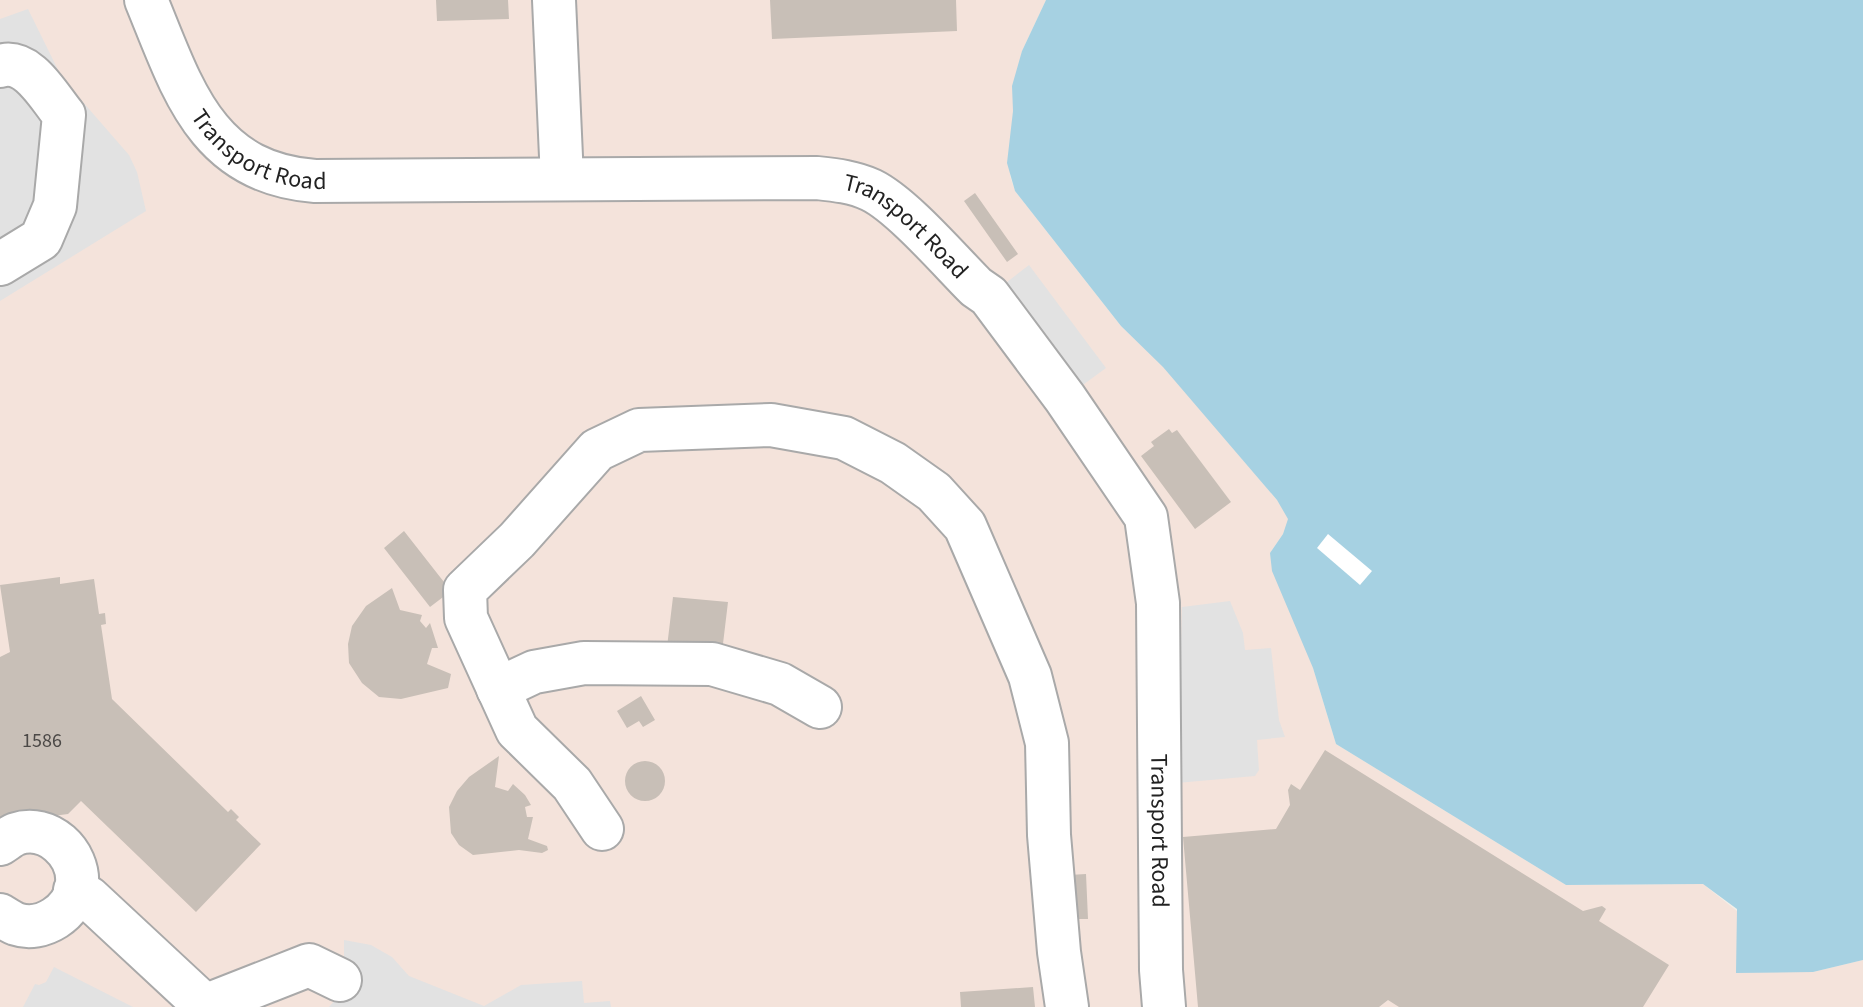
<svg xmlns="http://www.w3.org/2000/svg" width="1863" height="1007" font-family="'Source Sans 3',sans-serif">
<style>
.military{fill:#f4e3db}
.parking{fill:#e2e2e2}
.water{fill:#a6d1e2}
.pier{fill:#fff}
.building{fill:#c8bfb7}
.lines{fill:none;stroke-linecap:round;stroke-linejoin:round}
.minor-casing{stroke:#a9a9a9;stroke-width:46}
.minor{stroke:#fff;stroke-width:42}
.labels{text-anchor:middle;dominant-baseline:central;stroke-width:8;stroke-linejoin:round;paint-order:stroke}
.number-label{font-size:20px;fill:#4c4947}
.street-label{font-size:24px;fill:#222;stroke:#fff}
</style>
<rect width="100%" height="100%" fill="#f2efe8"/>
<path class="military" d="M 0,0 L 1046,0 L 1022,51 L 1013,110 L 1010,176 L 1015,191 L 1121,326 L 1163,366 L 1277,500 L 1289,519 L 1283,534 L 1270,553 L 1313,668 L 1336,744 L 1566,885 L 1703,884 L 1813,972 L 1863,960 L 1863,1007 L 0,1007 Z"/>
<path class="parking" d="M 28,9 L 62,78 L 129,155 L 137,172 L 146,211 L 0,301 L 0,19 Z
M 1029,265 L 1106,368 L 1065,398 L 989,296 Z
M 1230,601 L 1243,633 L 1245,650 L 1271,648 L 1279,720 L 1285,737 L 1257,740 L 1259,770 L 1255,776 L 1177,783 L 1182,607 Z
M 344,940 L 371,945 L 392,957 L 409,976 L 484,1006 L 521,985 L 582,981 L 584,1003 L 610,1001 L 611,1007 L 329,1007 L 335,1000 L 344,964 Z
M 54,967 L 133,1007 L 23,1007 L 35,984 L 39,985 L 46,982 Z"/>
<path class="water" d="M 1046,0 L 1863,0 L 1863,960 L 1813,972 L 1736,973 L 1737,909 L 1703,884 L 1566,885 L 1336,744 L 1313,668 L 1272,571 L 1270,553 L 1283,534 L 1288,519 L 1277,500 L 1163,367 L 1121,326 L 1015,191 L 1007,163 L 1013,111 L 1012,86 L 1022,51 Z"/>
<path class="pier" d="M 1328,534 L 1372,571 L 1360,585 L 1317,548 Z"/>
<path class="building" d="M 436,0 L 508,0 L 509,19 L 437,21 Z
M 770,0 L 956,0 L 957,31 L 772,39 Z
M 975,193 L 1018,254 L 1007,262 L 964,201 Z
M 1169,429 L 1172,433 L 1177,430 L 1231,502 L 1195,529 L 1141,456 L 1154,446 L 1151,442 Z
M 404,531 L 451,591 L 430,607 L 384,548 Z
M 60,577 L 60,584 L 94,579 L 99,614 L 105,613 L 106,624 L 101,625 L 112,699 L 228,812 L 231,809 L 239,817 L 236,820 L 261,844 L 196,912 L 81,801 L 68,814 L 0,823 L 0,657 L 10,652 L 0,585 Z
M 392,588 L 400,610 L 422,615 L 420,621 L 426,628 L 430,623 L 438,648 L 432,648 L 427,664 L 451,674 L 448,688 L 401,699 L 379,697 L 362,683 L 349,663 L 348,644 L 352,626 L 366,606 Z
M 673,597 L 728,602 L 722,652 L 667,647 Z
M 641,696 L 655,720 L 643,727 L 639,721 L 627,728 L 617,711 Z
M 1325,750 L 1583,911 L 1602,906 L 1606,909 L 1599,921 L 1669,965 L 1643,1007 L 1399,1007 L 1388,1000 L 1379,1007 L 1198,1007 L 1183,837 L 1276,829 L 1290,805 L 1288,790 L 1291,784 L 1300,790 Z
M 499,756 L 495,787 L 508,791 L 513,784 L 525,795 L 531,805 L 525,807 L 527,817 L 533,817 L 528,839 L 547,846 L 548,850 L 542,853 L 519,850 L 473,855 L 459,845 L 451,833 L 449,807 L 457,791 L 469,777 Z
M625 781a20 20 0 1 1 40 0a20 20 0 1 1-40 0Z
M 1086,874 L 1088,919 L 1071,919 L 1069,875 Z
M 1033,987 L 1035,1007 L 961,1007 L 960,992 Z"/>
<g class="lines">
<defs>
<g id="minor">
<path id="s1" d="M 146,0 C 182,87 205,173 315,181 L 817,178 C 836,180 854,182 871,190 C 902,205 950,261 976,287 L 989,296 L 1065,398 L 1146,517 L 1158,603 L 1161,970 L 1164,1007"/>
<path d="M 554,0 L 562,179"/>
<path d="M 0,66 C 28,57 49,97 64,115 L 55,206 L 41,239 L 0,264"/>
<path d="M 498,689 L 534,672 L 584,663 L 712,664 L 780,684 L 820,707"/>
<path d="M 602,829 L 572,784 L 517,730 L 466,618 L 465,590 L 517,540 L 597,450 L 639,430 L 771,425 L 844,438 L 893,463 L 934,492 L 965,526 L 1030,676 L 1047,743 L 1049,835 L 1059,952 L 1067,1007"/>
<path d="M 0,844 C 5,841 11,836 16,834 C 48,823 80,853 77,885 C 74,912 42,933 16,924 C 11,922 5,918 0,915"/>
<path d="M 75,890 L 89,898 L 203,1004"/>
<path d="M 202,1007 L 309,965 L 340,980"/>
</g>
</defs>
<use href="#minor" class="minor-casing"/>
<use href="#minor" class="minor"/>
</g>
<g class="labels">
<g class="number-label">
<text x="42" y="741">1586</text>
</g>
<g class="street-label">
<text stroke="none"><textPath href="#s1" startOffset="200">Transport Road</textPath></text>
<text stroke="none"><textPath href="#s1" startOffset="872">Transport Road</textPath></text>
<text stroke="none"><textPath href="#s1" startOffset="1568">Transport Road</textPath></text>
</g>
</g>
</svg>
